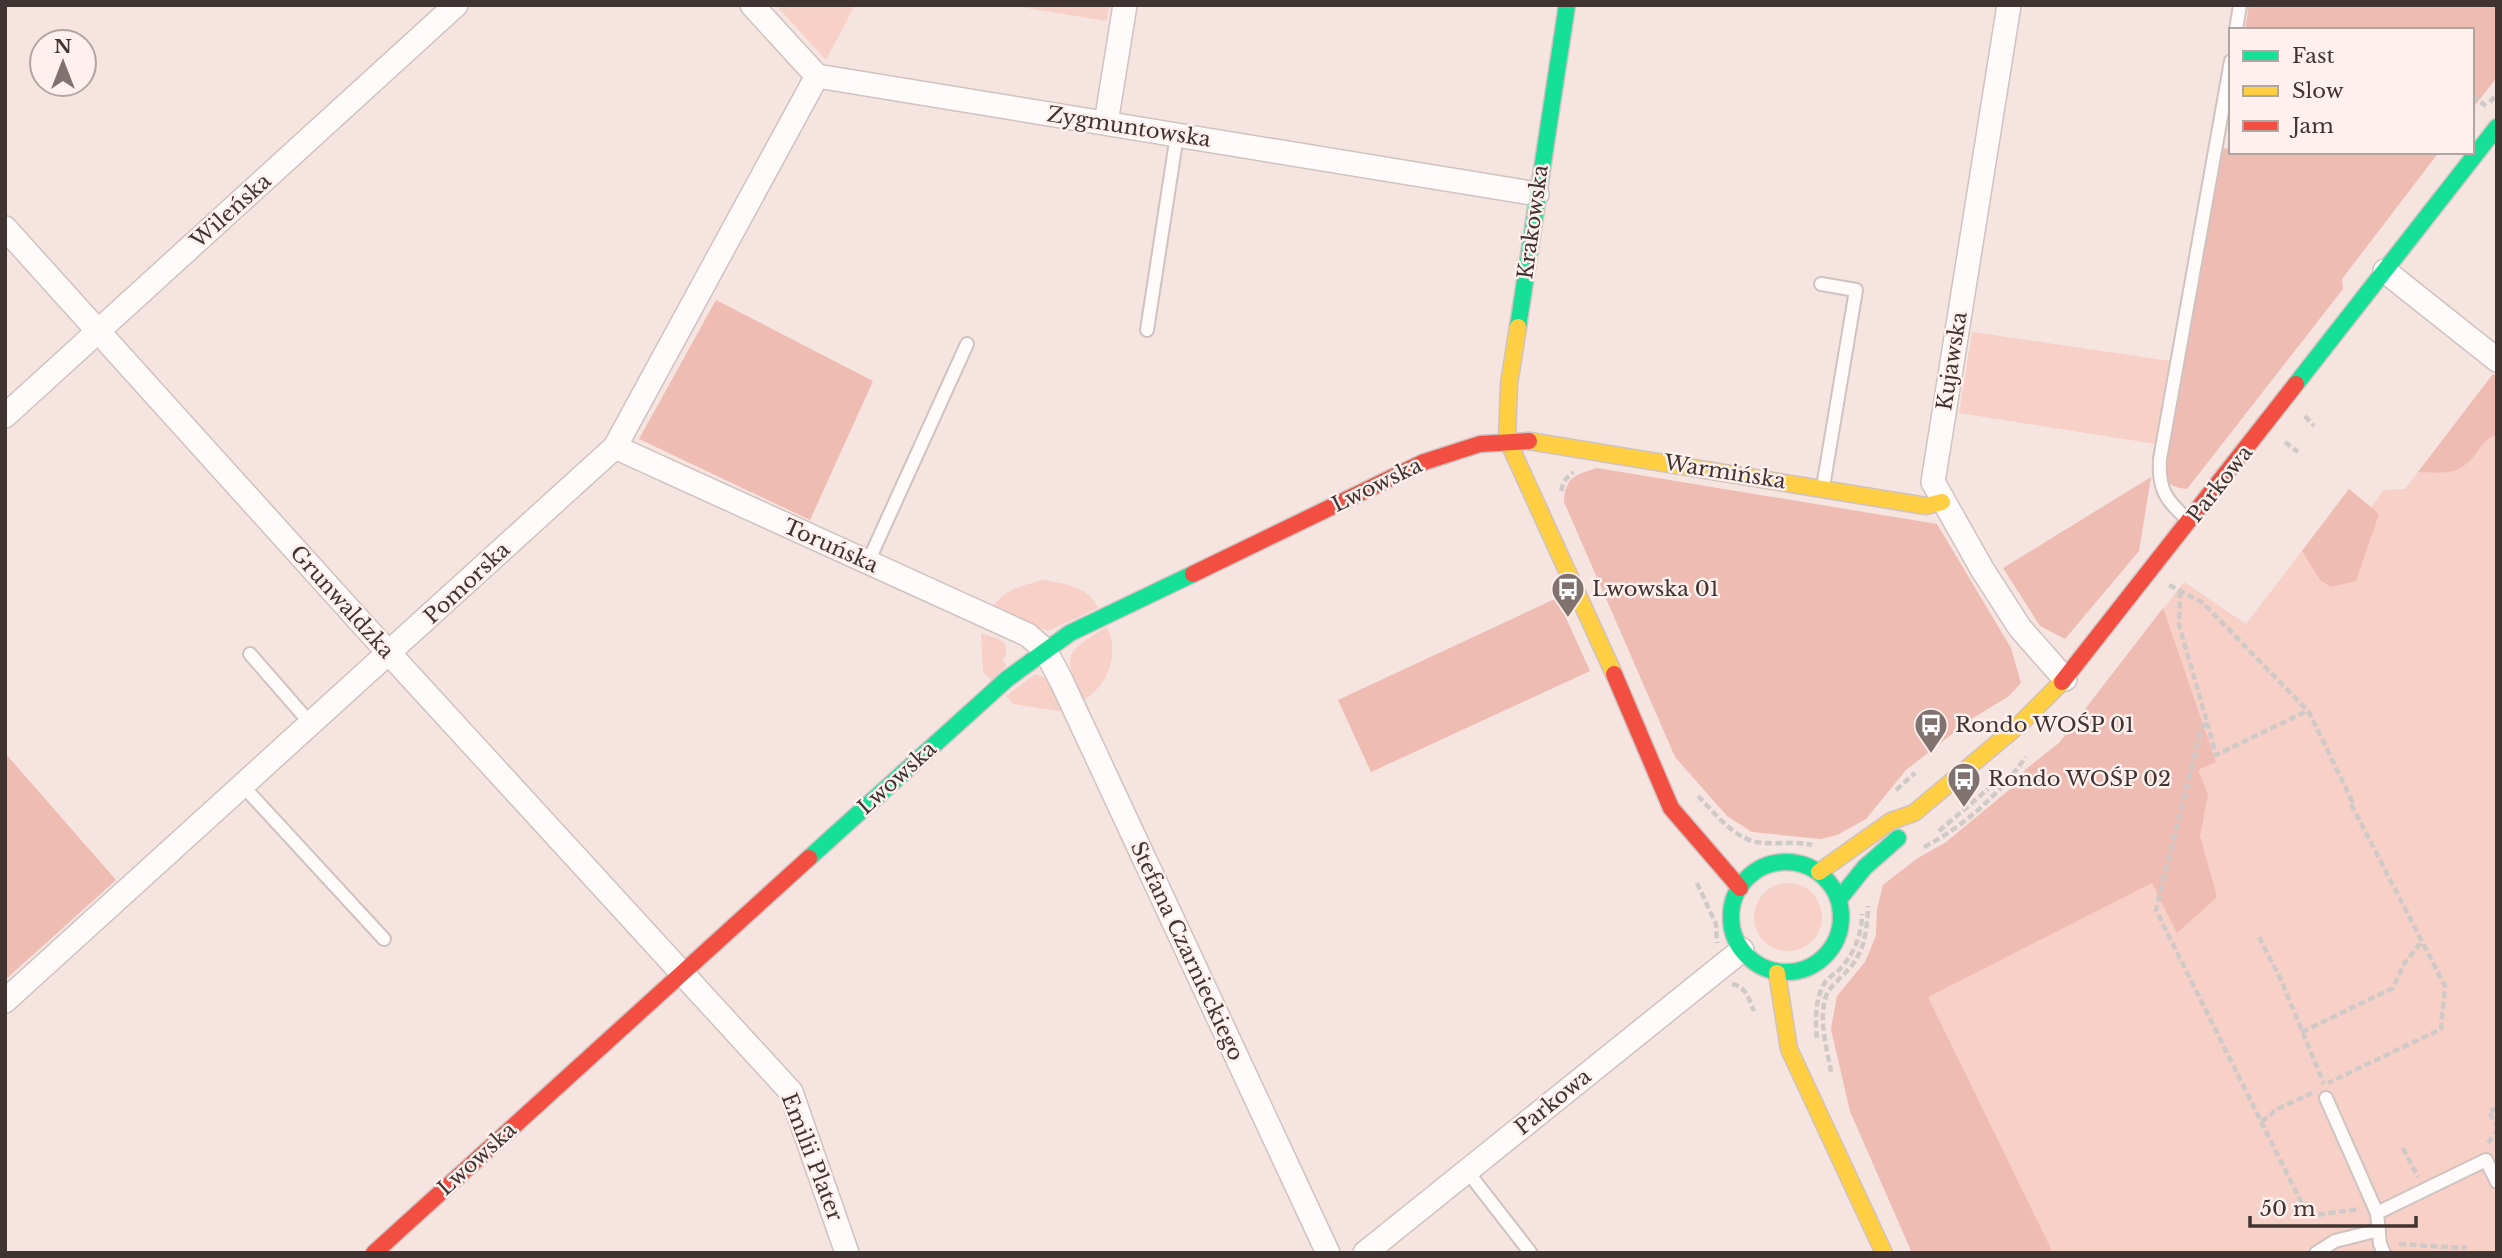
<svg xmlns="http://www.w3.org/2000/svg" width="2502" height="1258" font-family="'Libre Baskerville',serif">
<style>
.green{fill:#f7d0c7}
.forest{fill:#eebcb2}
.lines{fill:none;stroke-linecap:round;stroke-linejoin:round}
.lane-casing{stroke:#d0c2bf;stroke-width:16}
.street-casing{stroke:#d0c2bf;stroke-width:26}
.fast-casing{stroke:#d0c2bf;stroke-width:19}
.slow-casing{stroke:#d0c2bf;stroke-width:19}
.jam-casing{stroke:#d0c2bf;stroke-width:19}
.path{stroke:#cfc9c7;stroke-width:4.5;stroke-dasharray:7 3.5;stroke-linecap:butt}
.lane{stroke:#fefbfa;stroke-width:12}
.street{stroke:#fefbfa;stroke-width:23}
.fast{stroke:#16e098;stroke-width:16}
.slow{stroke:#ffcf43;stroke-width:16}
.jam{stroke:#f24e42;stroke-width:16}
.labels{text-anchor:middle;dominant-baseline:central;stroke-width:5;stroke-linejoin:round;paint-order:stroke}
.street-label{font-size:21px;fill:#403432;stroke:#fdf0ed}
.poi-label{font-size:21px;fill:#403432;stroke:#fdf0ed;text-anchor:start}
</style>
<rect width="100%" height="100%" fill="#f5e4e0"/>
<path class="green" d="M 776,5 L 855,5 L 826,60 Z
M 1008,5 L 1109,5 L 1107,21 Z
M 1972,332 L 2170,361 L 2156,444 L 1959,413 Z
M 2493,374 L 2497,377 L 2497,1253 L 1912,1253 L 1850,1111 L 1831,1029 L 1837,996 L 1865,963 L 1876,936 L 1877,910 L 1883,885 L 1918,858 L 1945,843 L 2014,786 L 2026,769 L 2059,743 L 2184,582 L 2246,624 L 2349,489 L 2371,507 L 2384,490 L 2405,489 Z
M 1043,580 C 1063,583 1090,587 1098,608 L 1048,631 L 992,609 C 1002,590 1024,585 1043,580 Z
M 1107,627 C 1120,653 1108,687 1082,701 C 1062,654 1065,652 1107,627 Z
M 981,633 L 999,639 L 1006,645 L 1006,655 L 1002,661 L 1007,665 L 992,681 L 983,672 Z
M 1035,674 L 1047,678 L 1064,709 L 1058,711 L 1013,704 L 1006,696 Z
M1754 917a34 34 0 1 1 68 0a34 34 0 1 1-68 0Z"/>
<path class="forest" d="M 2249,5 L 2497,5 L 2497,77 L 2472,109 L 2472,30 L 2245,30 Z
M 2231,148 L 2231,152 L 2439,152 L 2342,279 L 2343,289 L 2187,489 C 2177,488 2168,486 2164,476 L 2221,149 Z
M 716,300 L 873,381 L 810,520 L 639,439 Z
M 2493,374 L 2497,377 L 2497,434 C 2487,438 2483,444 2477,452 C 2460,476 2445,473 2418,472 Z
M 1597,468 L 1937,524 L 2011,648 L 2021,683 L 2009,696 L 1970,720 L 1906,770 L 1866,819 L 1837,835 L 1821,839 L 1752,832 L 1727,816 L 1675,757 L 1564,502 C 1565,477 1575,475 1597,468 Z
M 2151,477 L 2139,551 L 2065,639 L 2040,626 L 2003,568 Z
M 2349,489 L 2379,514 L 2356,581 L 2331,587 L 2320,580 L 2302,551 Z
M 1557,598 L 1590,671 L 1371,772 L 1338,700 Z
M 2163,608 L 2216,762 L 2198,770 L 2208,794 L 2200,836 L 2217,897 L 2177,933 L 2152,883 L 1928,997 L 2053,1253 L 1912,1253 L 1850,1111 L 1831,1029 L 1837,996 L 1865,962 L 1876,936 L 1877,910 L 1883,885 L 1918,858 L 1945,843 L 2014,786 L 2026,769 L 2059,743 Z
M 5,753 L 116,880 L 5,980 Z"/>
<g class="lines">
<defs>
<path id="lane" d="M 2236,30 L 2240,5
M 1821,284 L 1856,290 L 1823,487
M 1147,330 L 1177,135
M 2188,520 C 2166,500 2158,490 2160,459 L 2231,61
M 868,562 L 967,344
M 250,654 L 311,724
M 243,786 L 384,939
M 2326,1098 L 2377,1213 L 2380,1244 L 2384,1253
M 1467,1171 L 1530,1252
M 2377,1213 L 2486,1160 L 2497,1182
M 2316,1253 L 2335,1241 L 2379,1230"/>
<path id="street" d="M 752,5 L 817,76 L 1537,194
M 2009,5 L 1933,482 L 1982,569 L 2020,628 L 2065,679
M 1106,123 L 1125,5
M 5,228 L 366,628 L 791,1092 L 847,1253
M 2385,271 L 2497,360
M 5,416 L 456,5
M 615,447 L 1028,635 L 1045,650 L 1061,680 L 1328,1253
M 5,1001 L 615,447 L 817,76
M 1365,1253 L 1742,950"/>
<path id="fast" d="M 1518,327 L 1567,5
M 2296,384 L 2497,127
M 809,858 L 1007,679 L 1070,633 L 1193,574
M1731 917a55 55 0 1 1 110 0a55 55 0 1 1-110 0Z
M 1840,898 L 1865,867 L 1898,838"/>
<path id="slow" d="M 1518,327 L 1509,384 L 1507,439 L 1614,674
M 1529,441 L 1926,506 L 1942,502
M 1819,872 L 1891,821 L 1914,813 L 2020,724 L 2062,682
M 1777,973 L 1789,1049 L 1884,1253"/>
<path id="jam" d="M 1193,574 L 1424,462 L 1480,444 L 1529,441
M 1614,674 L 1671,808 L 1740,888
M 2062,682 L 2296,384
M 374,1253 L 809,858"/>
</defs>
<use href="#lane" class="lane-casing"/>
<use href="#street" class="street-casing"/>
<use href="#fast" class="fast-casing"/>
<use href="#slow" class="slow-casing"/>
<use href="#jam" class="jam-casing"/>
<path class="path" d="M 2472,96 L 2486,106
M 2490,102 L 2497,94
M 2305,416 L 2314,426
M 2285,442 L 2298,452
M 1561,491 L 1564,481 L 1573,472
M 2169,585 L 2203,603 L 2309,712 L 2352,801 L 2350,802 L 2445,986 L 2441,1029 L 2328,1083
M 2180,591 L 2179,625 L 2207,722 L 2201,729 L 2156,910 L 2308,1216 L 2360,1209
M 2207,722 L 2216,755 L 2307,711
M 1896,790 L 1915,773
M 1698,796 C 1716,814 1735,841 1763,843 C 1779,844 1795,841 1812,845
M 1939,831 L 1988,789
M 1924,847 C 1966,825 1998,795 2026,757
M 1697,883 L 1716,924 L 1717,943
M 2259,937 L 2281,980 L 2324,1084
M 1732,984 C 1747,987 1748,998 1754,1011
M 2302,1032 L 2393,988 L 2404,964 L 2422,941
M 1817,1038 C 1815,1020 1815,1000 1824,984 C 1828,977 1835,974 1840,969 C 1854,954 1862,934 1862,914
M 1831,1072 C 1827,1048 1818,1020 1826,996 C 1830,986 1840,979 1847,971 C 1865,952 1867,931 1868,906
M 2497,1108 L 2489,1112 L 2497,1126
M 2261,1121 L 2269,1117 L 2275,1110 L 2312,1093
M 2488,1143 L 2497,1131
M 2403,1148 L 2418,1177
M 2399,1244 L 2463,1248 L 2466,1246"/>
<use href="#lane" class="lane"/>
<use href="#street" class="street"/>
<use href="#fast" class="fast"/>
<use href="#slow" class="slow"/>
<use href="#jam" class="jam"/>
</g>
<defs>
<symbol id="bus-pin" viewBox="-11 -11 22 30"><path d="M0 17L-7.5 6A9.5 9.5 0 1 1 7.5 6Z" fill="#7f726f" stroke="#fdf0ed"/><path d="M-5-6H5V4H4V6H2V4H-2V6H-4V4H-5ZM-3.5-4V0h7V-4ZM-3.5 1.2v1.5H-2V1.2ZM2 1.2v1.5H3.5V1.2Z" fill="#fff"/></symbol>
</defs>
<g fill-rule="evenodd">
<use href="#bus-pin" x="1549" y="570" width="38" height="52"/>
<use href="#bus-pin" x="1912" y="706" width="38" height="52"/>
<use href="#bus-pin" x="1945" y="760" width="38" height="52"/>
</g>
<g class="labels">
<g class="street-label">
<text transform="translate(1129 127) rotate(9)">Zygmuntowska</text>
<text transform="translate(231 211) rotate(-42)">Wileńska</text>
<text transform="translate(1533 222) rotate(-82)">Krakowska</text>
<text transform="translate(1952 361) rotate(-81)">Kujawska</text>
<text transform="translate(1725 472) rotate(9)">Warmińska</text>
<text transform="translate(2220 484) rotate(-52)">Parkowa</text>
<text transform="translate(1377 485) rotate(-26)">Lwowska</text>
<text transform="translate(831 546) rotate(24)">Toruńska</text>
<text transform="translate(467 583) rotate(-43)">Pomorska</text>
<text transform="translate(342 602) rotate(48)">Grunwaldzka</text>
<text transform="translate(897 778) rotate(-42)">Lwowska</text>
<text transform="translate(1187 951) rotate(65)">Stefana Czarnieckiego</text>
<text transform="translate(1553 1102) rotate(-39)">Parkowa</text>
<text transform="translate(812 1157) rotate(69)">Emilii Plater</text>
<text transform="translate(477 1159) rotate(-42)">Lwowska</text>
</g>
<g class="poi-label">
<text x="1592" y="589">Lwowska 01</text>
<text x="1955" y="725">Rondo WOŚP 01</text>
<text x="1988" y="779">Rondo WOŚP 02</text>
</g>
</g>
<rect width="2502" height="1258" fill="none" stroke="#403432" stroke-width="14"/>
<rect x="2229" y="28" width="245" height="126" fill="#fdf0ed" stroke="#b1a5a2" stroke-width="2"/>
<rect x="2243" y="51" width="35" height="10" fill="#16e098" stroke="#b1a5a2" stroke-width="2"/>
<text x="2292" y="63" font-size="21" fill="#403432">Fast</text>
<rect x="2243" y="86" width="35" height="10" fill="#ffcf43" stroke="#b1a5a2" stroke-width="2"/>
<text x="2292" y="98" font-size="21" fill="#403432">Slow</text>
<rect x="2243" y="121" width="35" height="10" fill="#f24e42" stroke="#b1a5a2" stroke-width="2"/>
<text x="2292" y="133" font-size="21" fill="#403432">Jam</text>
<g transform="translate(63 63)"><circle r="33" fill="#fdf0ed" stroke="#b1a5a2" stroke-width="2"/>
<path d="M0-5L12 26L0 18L-12 26Z" fill="#7f726f"/>
<text y="-10" font-size="19" font-weight="bold" text-anchor="middle" fill="#403432">N</text>
</g>
<path d="M2250 1216v10h166v-10" fill="none" stroke="#403432" stroke-width="3.5"/>
<text x="2260" y="1216" font-size="21" fill="#403432" stroke="#fdf0ed" stroke-width="5" paint-order="stroke">50 m</text>
</svg>
